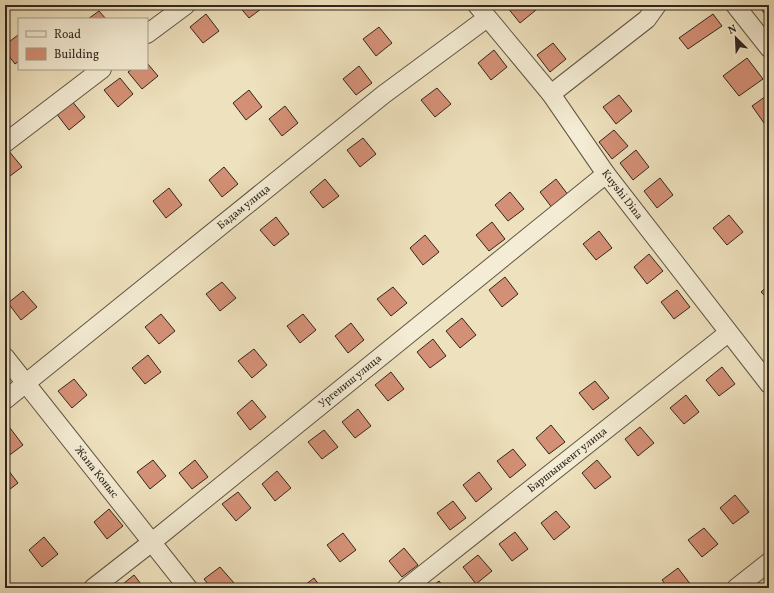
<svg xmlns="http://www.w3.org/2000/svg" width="774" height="593" font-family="Vollkorn,serif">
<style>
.building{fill:#d49076;stroke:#31271d}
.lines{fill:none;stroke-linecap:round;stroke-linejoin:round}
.minor-casing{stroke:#605645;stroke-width:20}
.minor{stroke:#f4ecd4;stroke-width:18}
.labels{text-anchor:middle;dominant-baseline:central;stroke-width:3;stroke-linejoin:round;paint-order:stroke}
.street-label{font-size:11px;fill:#31271d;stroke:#f4ecd4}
</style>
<rect width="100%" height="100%" fill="#eee1bd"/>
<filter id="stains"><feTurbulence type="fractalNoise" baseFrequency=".005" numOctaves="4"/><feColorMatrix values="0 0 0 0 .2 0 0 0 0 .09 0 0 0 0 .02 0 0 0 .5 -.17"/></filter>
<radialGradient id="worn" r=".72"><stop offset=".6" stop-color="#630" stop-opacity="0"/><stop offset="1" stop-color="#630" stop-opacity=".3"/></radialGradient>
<path class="building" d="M 238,5 L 264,5 L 265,6 L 249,18 Z
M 509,5 L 532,5 L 536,10 L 520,23 L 507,7 Z
M 758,5 L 769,5 L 769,17 L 768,18 Z
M 99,11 L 106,19 L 88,19 Z
M 206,14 L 219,31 L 203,43 L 190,27 Z
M 713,14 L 722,26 L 688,49 L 679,38 Z
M 379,27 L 392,43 L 376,56 L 363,39 Z
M 18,35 L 19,36 L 19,61 L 15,64 L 5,51 L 5,45 Z
M 553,43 L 566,59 L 550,72 L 537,55 Z
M 494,50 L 507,67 L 491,80 L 478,63 Z
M 747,58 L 763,79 L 739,96 L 723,76 Z
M 147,63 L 158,76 L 142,89 L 128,72 L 132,69 L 147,69 Z
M 359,66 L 372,83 L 356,95 L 343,79 Z
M 120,78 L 133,94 L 118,107 L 104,90 Z
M 437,88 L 451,104 L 435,117 L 421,100 Z
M 249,90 L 262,107 L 246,120 L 233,103 Z
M 769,94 L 769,130 L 752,106 Z
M 619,95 L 632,111 L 616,124 L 603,107 Z
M 71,100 L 85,117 L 69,130 L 56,113 Z
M 285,106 L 298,123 L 282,136 L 269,119 Z
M 614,130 L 628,146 L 612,159 L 599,142 Z
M 363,138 L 376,154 L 360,167 L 347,150 Z
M 8,150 L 22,167 L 6,179 L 5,153 Z
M 636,150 L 649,167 L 633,180 L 620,163 Z
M 224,167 L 238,184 L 222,197 L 209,180 Z
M 660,178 L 673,195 L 657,208 L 644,191 Z
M 325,179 L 339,196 L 323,208 L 310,192 Z
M 556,179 L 569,196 L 553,209 L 540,192 Z
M 169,188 L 182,205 L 166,218 L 153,201 Z
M 510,192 L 524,209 L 508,221 L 495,205 Z
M 729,215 L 743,232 L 727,245 L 713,228 Z
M 276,217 L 289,234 L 274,246 L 260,230 Z
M 492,222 L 505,239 L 489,251 L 476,235 Z
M 599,231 L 612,248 L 596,260 L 583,244 Z
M 425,235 L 439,252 L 423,265 L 410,248 Z
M 649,254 L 663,271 L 647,284 L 634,267 Z
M 505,277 L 518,294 L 502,307 L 489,290 Z
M 222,282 L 236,298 L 220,311 L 206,294 Z
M 769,285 L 769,300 L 761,292 Z
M 393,287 L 407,303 L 391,316 L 377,299 Z
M 677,290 L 690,307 L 674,319 L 661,302 Z
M 23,291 L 37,307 L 21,320 L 8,303 Z
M 161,314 L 175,331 L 159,344 L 145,327 Z
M 303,314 L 316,330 L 300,343 L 287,326 Z
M 462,318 L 476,335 L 460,348 L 446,331 Z
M 351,323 L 364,340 L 348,353 L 335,336 Z
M 433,339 L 446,356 L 430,368 L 417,352 Z
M 254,349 L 267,365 L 252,378 L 238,361 Z
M 148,355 L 161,372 L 145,384 L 132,368 Z
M 722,367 L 735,384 L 719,396 L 706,380 Z
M 391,372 L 404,389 L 388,401 L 375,385 Z
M 74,379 L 87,395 L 72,408 L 58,391 Z
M 595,381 L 609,398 L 593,410 L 579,393 Z
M 686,395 L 699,412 L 684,424 L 670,408 Z
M 252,400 L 266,417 L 250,430 L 237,413 Z
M 358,409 L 371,426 L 355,438 L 342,422 Z
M 551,425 L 565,442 L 549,454 L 536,438 Z
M 640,427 L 654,443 L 638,456 L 625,439 Z
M 10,428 L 23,445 L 7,457 L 5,454 L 5,432 Z
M 324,430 L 338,447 L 322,459 L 308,442 Z
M 513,449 L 526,465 L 510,478 L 497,461 Z
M 153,460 L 166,476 L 150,489 L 137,472 Z
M 195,460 L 208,477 L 192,489 L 179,473 Z
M 597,460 L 611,477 L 595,489 L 582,473 Z
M 5,466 L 18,483 L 5,493 Z
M 277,471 L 291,488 L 275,501 L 262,484 Z
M 479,472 L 492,489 L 476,502 L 463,485 Z
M 238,492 L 251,508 L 236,521 L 222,504 Z
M 735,495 L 749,512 L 733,524 L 720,508 Z
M 453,501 L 466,518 L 450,530 L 437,513 Z
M 109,509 L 123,526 L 107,539 L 94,522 Z
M 556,511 L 570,527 L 554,540 L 541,523 Z
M 704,528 L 718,544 L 702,557 L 688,540 Z
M 515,532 L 528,549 L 512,561 L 499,544 Z
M 343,533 L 356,550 L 340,562 L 327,545 Z
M 44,537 L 58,554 L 42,567 L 29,550 Z
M 404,548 L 418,565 L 402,577 L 389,561 Z
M 478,555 L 492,571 L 476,584 L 463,567 Z
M 220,567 L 234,583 L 228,588 L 211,588 L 204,579 Z
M 678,568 L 691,585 L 687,588 L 668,588 L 662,580 Z
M 134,575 L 144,588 L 118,588 Z
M 314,578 L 321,588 L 301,588 Z
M 439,581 L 445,588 L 430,588 Z"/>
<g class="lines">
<defs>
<g id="minor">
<path id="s1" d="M 477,5 L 551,94 L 606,174 L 769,384"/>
<path d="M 735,5 L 769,48"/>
<path d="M 147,34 L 186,5"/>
<path d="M 551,94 L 647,19 L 657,5"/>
<path d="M 5,143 L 102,69"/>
<path id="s2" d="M 5,357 L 188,588"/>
<path id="s3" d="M 5,400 L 383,95 L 487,18"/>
<path id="s4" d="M 93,588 L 152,542 L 606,174"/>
<path id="s5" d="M 406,588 L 728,333"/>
<path d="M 736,588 L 769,562"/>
</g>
</defs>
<use href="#minor" class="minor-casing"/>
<use href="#minor" class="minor"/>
</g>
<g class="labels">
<g class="street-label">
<text stroke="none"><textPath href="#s1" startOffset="239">Kuyshi Dina</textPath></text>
<text stroke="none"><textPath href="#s3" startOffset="307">Бадам улица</textPath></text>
<text stroke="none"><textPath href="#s4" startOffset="330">Ургениш улица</textPath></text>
<text stroke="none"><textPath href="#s5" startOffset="206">Баршынкент улица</textPath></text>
<text stroke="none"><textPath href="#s2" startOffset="147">Жана Коныс</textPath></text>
</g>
</g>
<rect width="774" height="593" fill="none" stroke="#eee1bd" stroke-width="20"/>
<rect x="6" y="6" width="762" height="581" fill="none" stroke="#31271d" stroke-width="2"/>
<rect x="10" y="10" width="754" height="573" fill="none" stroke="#31271d"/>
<rect x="18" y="18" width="130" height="52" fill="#f4ecd4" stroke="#a69d8b"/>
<rect x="26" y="31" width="20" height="6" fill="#f4ecd4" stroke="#a69d8b"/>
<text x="54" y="38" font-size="12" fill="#31271d">Road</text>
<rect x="26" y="48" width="20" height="12" fill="#d49076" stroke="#a69d8b"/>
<text x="54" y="58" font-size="12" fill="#31271d">Building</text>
<g transform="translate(736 38) rotate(336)" stroke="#f4ecd4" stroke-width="3" paint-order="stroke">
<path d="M0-3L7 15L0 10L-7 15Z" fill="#31271d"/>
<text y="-6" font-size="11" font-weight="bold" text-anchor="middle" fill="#31271d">N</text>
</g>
<rect width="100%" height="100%" filter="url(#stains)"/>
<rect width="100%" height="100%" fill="url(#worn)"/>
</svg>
